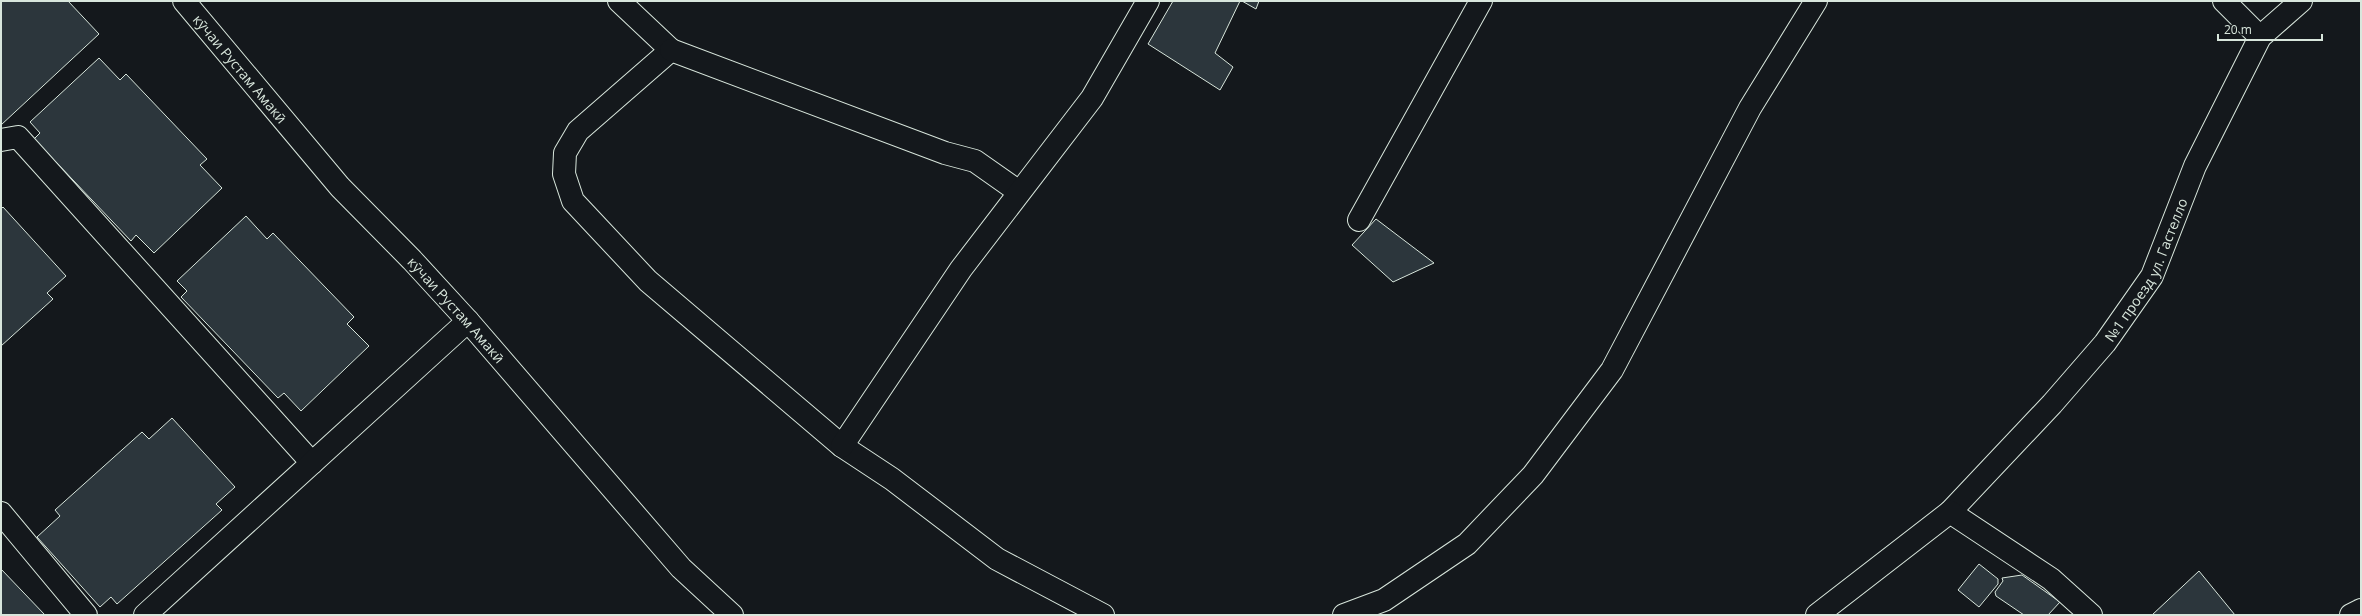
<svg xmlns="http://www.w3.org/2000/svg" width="2362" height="616" font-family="'Open Sans',sans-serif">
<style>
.building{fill:#2c363c;stroke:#d8e6dc}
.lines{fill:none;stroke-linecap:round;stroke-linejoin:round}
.minor-casing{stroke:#d8e6dc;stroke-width:24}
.minor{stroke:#14181c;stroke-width:22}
.labels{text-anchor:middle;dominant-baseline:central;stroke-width:3;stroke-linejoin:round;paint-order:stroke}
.street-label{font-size:14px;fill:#d8e6dc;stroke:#14181c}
</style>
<rect width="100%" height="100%" fill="#14181c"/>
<path class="building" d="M 1,1 L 68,1 L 99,34 L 1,125 Z
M 1173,1 L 1240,1 L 1215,53 L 1233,67 L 1220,90 L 1148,44 Z
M 1242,1 L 1259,1 L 1256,9 Z
M 99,58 L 120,80 L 126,74 L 207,159 L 200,165 L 222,188 L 154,253 L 136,235 L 131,241 L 34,139 L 40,133 L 30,122 Z
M 3,207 L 66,276 L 47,293 L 53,299 L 1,346 L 1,209 Z
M 246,216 L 267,239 L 273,233 L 354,317 L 347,324 L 369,346 L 301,411 L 284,393 L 278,398 L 181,297 L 187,291 L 177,281 Z
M 1376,219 L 1434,263 L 1393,282 L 1352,245 Z
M 172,418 L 235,487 L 216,504 L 222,510 L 117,604 L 111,597 L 100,607 L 37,537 L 60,516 L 55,510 L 142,432 L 149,439 Z
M 1979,564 L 1998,579 L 1998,584 L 1979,607 L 1958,590 Z
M 1,569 L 45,615 L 1,615 Z
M 2199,571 L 2235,615 L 2152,615 Z
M 2022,575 L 2060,602 L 2048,615 L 2024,615 L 1996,596 L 1995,592 L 2003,581 L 2002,578 Z"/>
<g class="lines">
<defs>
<g id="minor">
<path id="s1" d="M 184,1 L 340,187 L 412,260 L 468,321 L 681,568 L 732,615"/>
<path d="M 619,1 L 671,50 L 578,131 L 565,153 L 564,174 L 573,201 L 648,281 L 842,446 L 892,479 L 997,559 L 1103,615"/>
<path d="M 2224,1 L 2260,37"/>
<path d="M 671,50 L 945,153 L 975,161 L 1019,192"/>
<path d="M 1,140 L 18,137 L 312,463"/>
<path d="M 1359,220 L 1481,1"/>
<path d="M 842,446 L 961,269 L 1092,98 L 1148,1"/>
<path id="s2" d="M 1950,512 L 2052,404 L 2105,343 L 2152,276 L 2195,166 L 2260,37 L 2301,1"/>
<path d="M 1,513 L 86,615"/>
<path d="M 145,615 L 468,321"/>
<path d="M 1344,615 L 1384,600 L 1467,544 L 1533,475 L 1612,370 L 1750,108 L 1816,1"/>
<path d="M 1817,615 L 1950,512 L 2051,579 L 2091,615"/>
<path d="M 2351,615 L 2361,610"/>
</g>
</defs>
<use href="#minor" class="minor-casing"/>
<use href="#minor" class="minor"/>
</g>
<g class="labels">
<g class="street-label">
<text stroke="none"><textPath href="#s1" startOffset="88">кӯчаи Рустам Амакӣ</textPath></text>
<text stroke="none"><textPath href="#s2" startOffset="314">№1 проезд ул. Гастелло</textPath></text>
<text stroke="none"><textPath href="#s1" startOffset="412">кӯчаи Рустам Амакӣ</textPath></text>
</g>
</g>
<rect width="2362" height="616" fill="none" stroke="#d8e6dc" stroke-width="4"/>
<path d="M2218 34v6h104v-6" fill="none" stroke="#d8e6dc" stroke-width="2"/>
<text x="2224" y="34" font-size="12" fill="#d8e6dc" stroke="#14181c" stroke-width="3" paint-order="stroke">20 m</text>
</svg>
